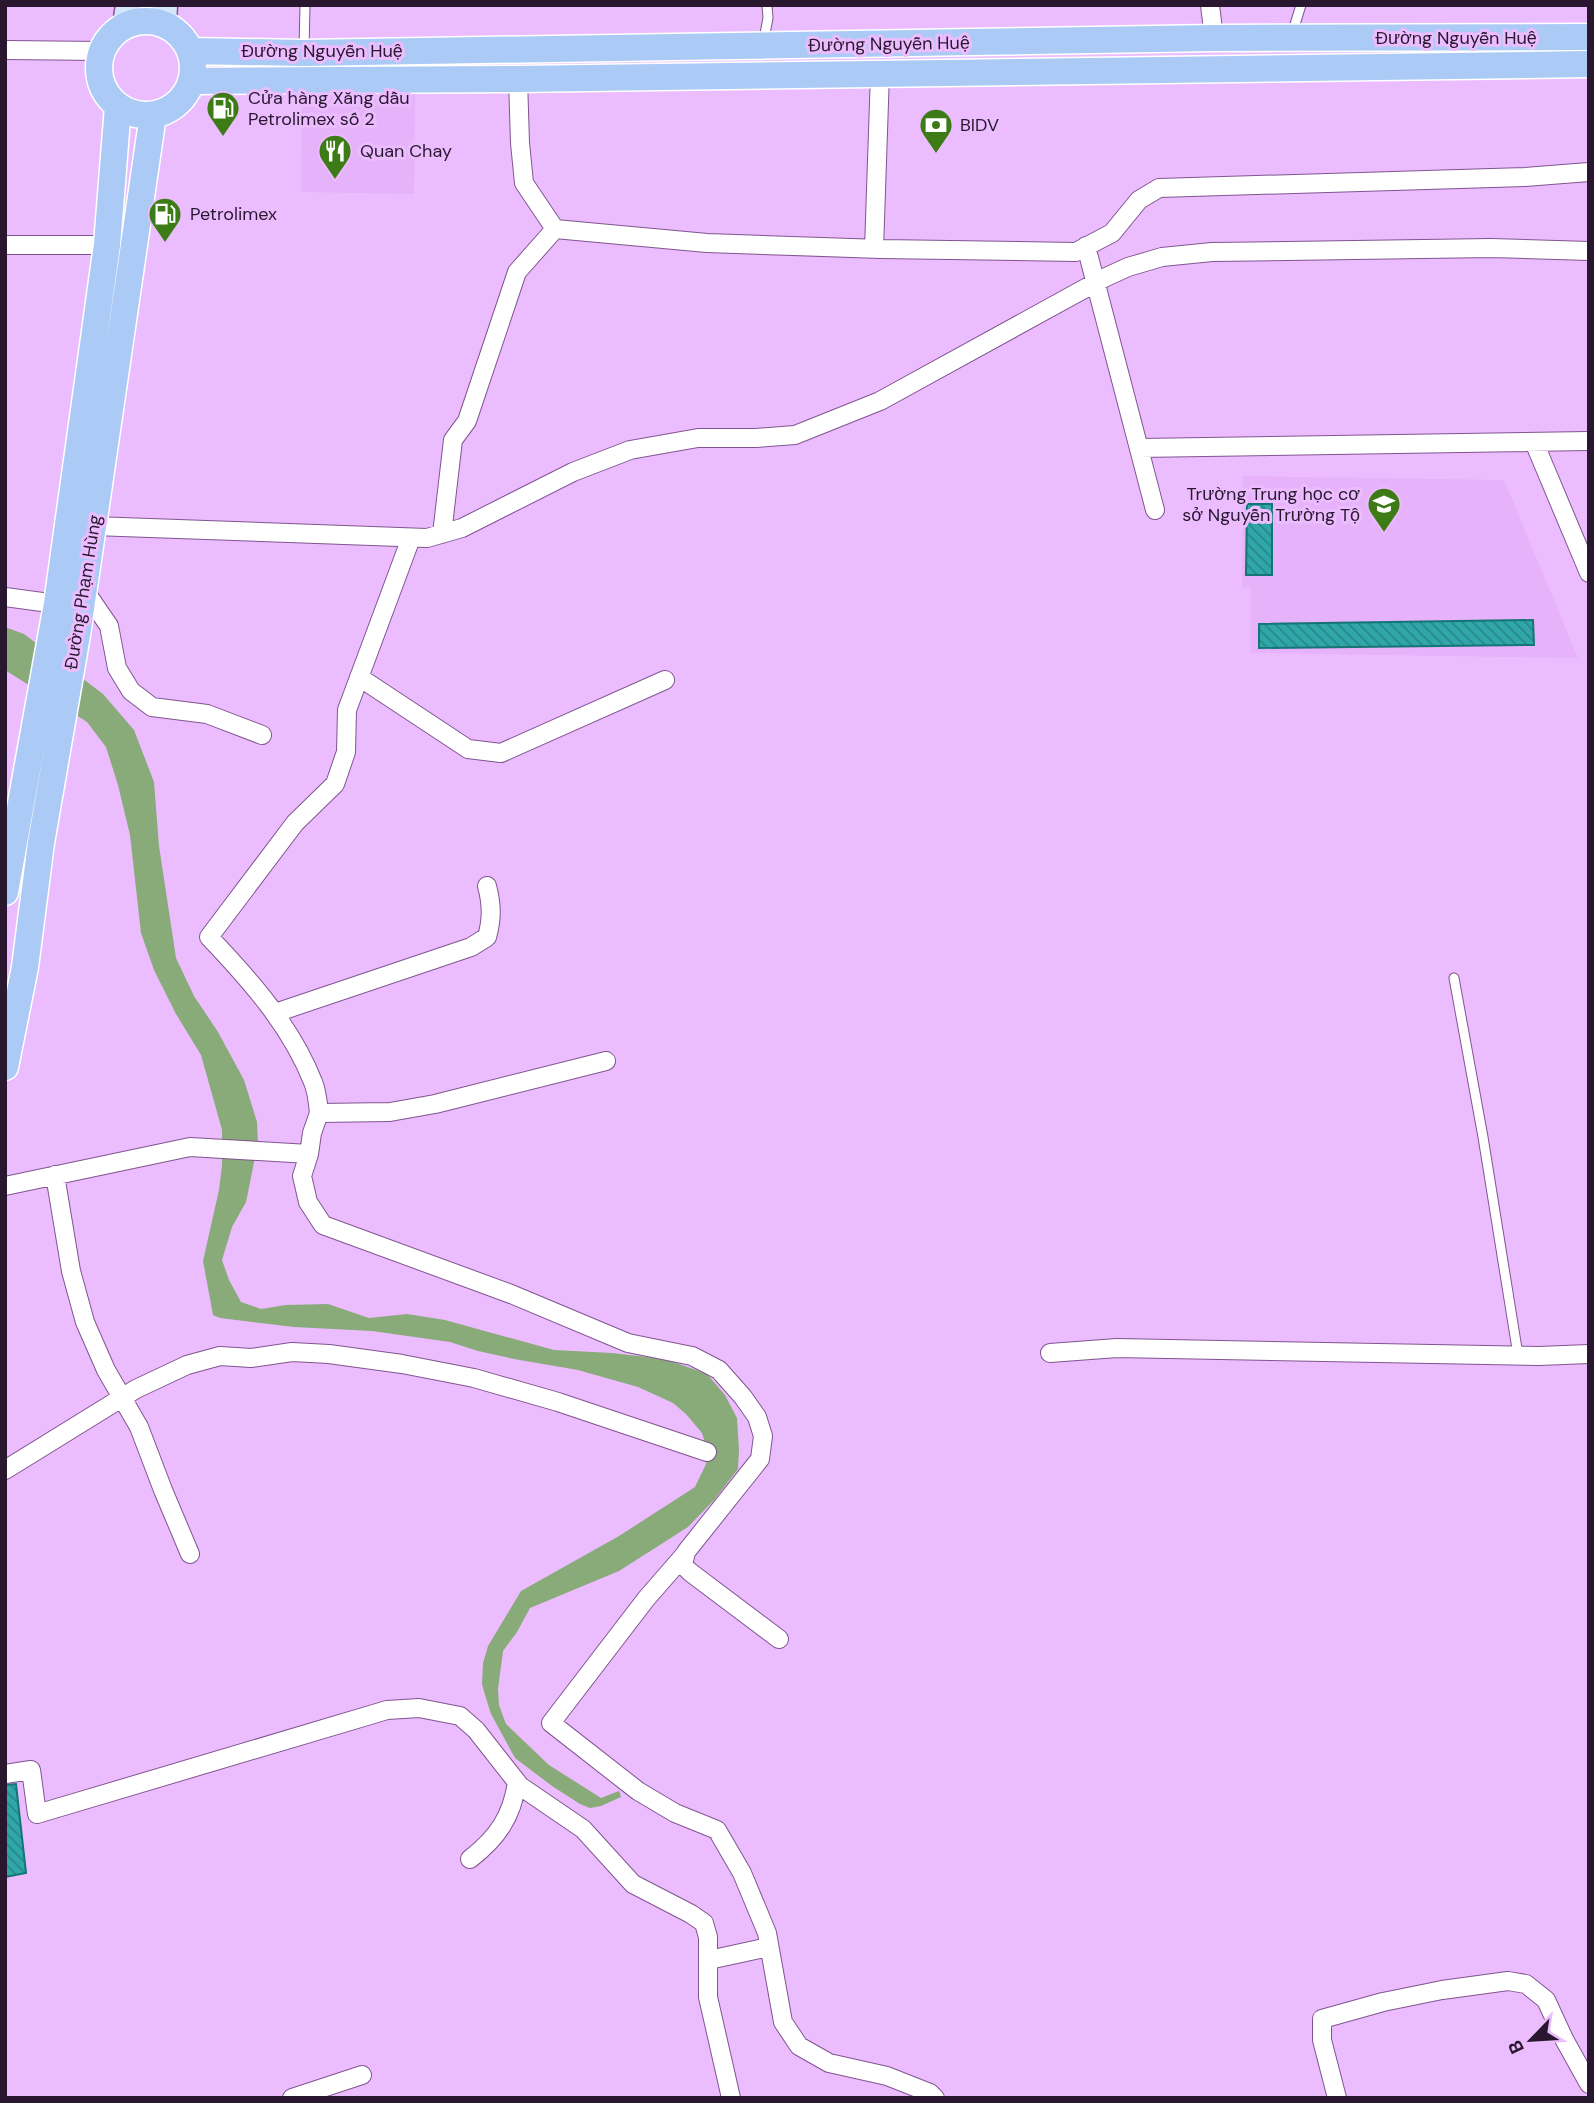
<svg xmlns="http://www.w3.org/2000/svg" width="1594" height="2103" font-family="'DM Sans',sans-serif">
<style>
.built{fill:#e6b2f9}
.water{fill:#88ab79}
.building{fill:url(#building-back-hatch);stroke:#157476;stroke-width:2}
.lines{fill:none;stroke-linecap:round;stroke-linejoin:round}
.service-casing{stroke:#80558f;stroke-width:11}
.minor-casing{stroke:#80558f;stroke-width:20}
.secondary-casing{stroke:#80558f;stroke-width:27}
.primary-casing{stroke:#fff;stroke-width:29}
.service{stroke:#fff;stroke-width:9}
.minor{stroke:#fff;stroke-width:18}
.secondary{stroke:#d5e5fa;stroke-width:24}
.primary{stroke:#abcaf5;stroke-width:26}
.labels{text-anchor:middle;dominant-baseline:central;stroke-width:6;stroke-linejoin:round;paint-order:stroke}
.street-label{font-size:18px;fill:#291730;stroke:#ecbdfe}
.poi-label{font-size:18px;fill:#291730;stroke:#ecbdfe;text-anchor:start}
</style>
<defs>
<pattern id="building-back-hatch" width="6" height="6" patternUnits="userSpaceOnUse" patternTransform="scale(1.75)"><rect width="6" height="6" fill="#2fa7a9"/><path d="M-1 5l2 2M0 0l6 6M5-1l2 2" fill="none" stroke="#28878a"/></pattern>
</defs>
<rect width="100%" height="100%" fill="#ecbdfe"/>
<path class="built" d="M 302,94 L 415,95 L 414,194 L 301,192 Z
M 1243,476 L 1504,480 L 1578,658 L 1251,653 L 1251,588 L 1242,587 Z"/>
<path class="water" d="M 5,627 L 24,634 L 103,694 L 134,730 L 154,782 L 159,846 L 176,958 L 194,996 L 218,1032 L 244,1080 L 257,1122 L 258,1143 L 246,1202 L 232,1227 L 222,1260 L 229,1280 L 241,1302 L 261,1309 L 286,1305 L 328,1304 L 369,1318 L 407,1314 L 445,1320 L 554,1350 L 612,1353 L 665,1359 L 707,1374 L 725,1395 L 737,1418 L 739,1450 L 738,1469 L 714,1500 L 688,1527 L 619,1571 L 530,1608 L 517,1632 L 503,1651 L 498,1689 L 499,1705 L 506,1724 L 549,1765 L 601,1798 L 619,1791 L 621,1797 L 601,1806 L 590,1808 L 580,1804 L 552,1786 L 515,1758 L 491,1714 L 485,1695 L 482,1684 L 483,1663 L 488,1646 L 521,1591 L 619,1536 L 695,1487 L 706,1464 L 708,1452 L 702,1433 L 686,1414 L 673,1403 L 638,1387 L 578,1370 L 514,1359 L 478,1351 L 450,1342 L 372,1331 L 294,1327 L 220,1318 L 213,1315 L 203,1261 L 219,1190 L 222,1165 L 222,1130 L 201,1055 L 176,1014 L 154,970 L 141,933 L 130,835 L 118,785 L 106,747 L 87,722 L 5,670 Z"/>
<path class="building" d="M 1247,504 L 1272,504 L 1272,575 L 1246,575 Z
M 1533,620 L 1534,645 L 1259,648 L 1259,624 Z
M 16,1784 L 26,1873 L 5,1877 L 5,1785 Z"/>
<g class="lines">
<defs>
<path id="service" d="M 1292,34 L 1301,5
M 763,44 L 768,18 L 767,5
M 304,49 L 305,5
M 1454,978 L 1483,1137 L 1518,1355"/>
<path id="minor" d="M 1210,5 L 1214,38
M 5,50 L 102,51
M 555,229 L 707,243 L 881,249 L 1076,252 L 1112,233 L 1139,200 L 1159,188 L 1525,177 L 1589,172
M 5,245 L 107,245
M 1086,246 L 1155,510
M 874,249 L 880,73
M 1534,442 L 1589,573
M 1139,448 L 1589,441
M 93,526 L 427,538 L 462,528 L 573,472 L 630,450 L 698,438 L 756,438 L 795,435 L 880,401 L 1104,278 L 1128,267 L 1162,257 L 1212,252 L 1491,248 L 1589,251
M 442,534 L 453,440 L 467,421 L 517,272 L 555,229 L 524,183 L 520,143 L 518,79
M 83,588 L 109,626 L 117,668 L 131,691 L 152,707 L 207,714 L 262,735
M 5,597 L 57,604
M 359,677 L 468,749 L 501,753 L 665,680
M 275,1013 L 471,947 L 487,937 C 492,919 492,905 487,886
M 319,1113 C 318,1103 317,1091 313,1082 C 291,1026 250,980 209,937 L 295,823 L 335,784 L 346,752 L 347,710 L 411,538
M 309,1154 L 302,1176 L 308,1202 L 323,1225 L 511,1294 L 628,1343 L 692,1356 L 719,1370 L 743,1397 L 757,1417 L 763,1436 L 760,1459 L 686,1552 L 683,1565 L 690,1572 L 779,1639
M 55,1175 L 71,1271 L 85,1322 L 106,1370 L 139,1427 L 163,1490 L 190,1554
M 5,1186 L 190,1147 L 309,1154 L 312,1133 L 319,1113 L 390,1112 L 435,1104 L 606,1061
M 1050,1353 L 1117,1348 L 1539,1356 L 1589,1354
M 5,1470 L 136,1389 L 187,1365 L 220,1356 L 251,1358 L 292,1352 L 329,1354 L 402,1364 L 474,1378 L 558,1402 L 707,1452
M 686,1553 L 646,1599 L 551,1723 L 638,1791 L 675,1813 L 717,1830 L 742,1873 L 767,1933 L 783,2022 L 799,2046 L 829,2063 L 887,2076 L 930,2093 L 935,2098
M 5,1774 L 31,1770 L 37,1814 L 387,1710 L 419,1708 L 460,1716 L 476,1730 L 520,1786 L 583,1829 L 633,1884 L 691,1914 L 704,1923 L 708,1937 L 708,1997 L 731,2098
M 470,1859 C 497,1838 512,1817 517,1782
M 709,1960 L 769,1947
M 292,2098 L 362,2075
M 1337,2098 L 1322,2040 L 1322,2019 L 1383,2002 L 1442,1990 L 1508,1981 L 1526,1984 L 1546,2000 L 1564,2039 L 1589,2084"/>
<path id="secondary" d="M 164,24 L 165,5
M 125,25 L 128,5"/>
<path id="primary" d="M99 68a47 47 0 1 1 94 0a47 47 0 1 1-94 0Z
M 190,51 L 304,53 L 1214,38 L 1589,37
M 191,81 L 518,79 L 1589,64
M 5,892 L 57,604 L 107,245 L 118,106
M 5,1067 L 25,967 L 41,843 L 77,635 L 153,115"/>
</defs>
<use href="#service" class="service-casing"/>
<use href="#minor" class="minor-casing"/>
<use href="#secondary" class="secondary-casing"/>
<use href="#primary" class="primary-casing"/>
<use href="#service" class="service"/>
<use href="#minor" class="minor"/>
<use href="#secondary" class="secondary"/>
<use href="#primary" class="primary"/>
</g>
<defs>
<symbol id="fuel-pin" viewBox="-11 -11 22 30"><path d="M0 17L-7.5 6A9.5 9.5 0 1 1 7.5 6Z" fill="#3d7b17" stroke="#ecbdfe"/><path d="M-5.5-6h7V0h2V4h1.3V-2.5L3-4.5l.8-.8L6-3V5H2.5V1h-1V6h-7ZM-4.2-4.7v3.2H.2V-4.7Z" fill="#fff"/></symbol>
<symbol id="bank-pin" viewBox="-11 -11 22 30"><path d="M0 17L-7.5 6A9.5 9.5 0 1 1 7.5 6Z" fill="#3d7b17" stroke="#ecbdfe"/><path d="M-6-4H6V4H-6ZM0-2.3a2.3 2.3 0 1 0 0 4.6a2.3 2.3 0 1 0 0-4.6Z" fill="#fff"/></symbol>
<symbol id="restaurant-pin" viewBox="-11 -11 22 30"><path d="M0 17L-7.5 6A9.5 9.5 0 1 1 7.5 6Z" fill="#3d7b17" stroke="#ecbdfe"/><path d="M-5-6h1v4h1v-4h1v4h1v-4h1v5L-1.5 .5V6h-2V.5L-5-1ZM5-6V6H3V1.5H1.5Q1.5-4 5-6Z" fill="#fff"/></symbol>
<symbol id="school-pin" viewBox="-11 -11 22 30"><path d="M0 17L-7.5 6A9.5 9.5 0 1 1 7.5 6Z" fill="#3d7b17" stroke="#ecbdfe"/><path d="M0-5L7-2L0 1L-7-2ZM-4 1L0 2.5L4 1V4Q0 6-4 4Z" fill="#fff"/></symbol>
</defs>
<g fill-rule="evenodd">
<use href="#fuel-pin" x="204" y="89" width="38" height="52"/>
<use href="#bank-pin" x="917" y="106" width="38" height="52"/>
<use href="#restaurant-pin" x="316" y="132" width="38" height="52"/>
<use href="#fuel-pin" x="146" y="195" width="38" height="52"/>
<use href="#school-pin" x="1365" y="485" width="38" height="52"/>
</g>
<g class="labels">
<g class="street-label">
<text x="1456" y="38">Đường Nguyễn Huệ</text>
<text transform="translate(889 44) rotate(-1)">Đường Nguyễn Huệ</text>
<text x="322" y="51">Đường Nguyễn Huệ</text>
<text transform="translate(83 592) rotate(-81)">Đường Phạm Hùng</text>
</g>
<g class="poi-label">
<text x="248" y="98">Cửa hàng Xăng dầu<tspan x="248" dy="21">Petrolimex số 2</tspan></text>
<text x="960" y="125">BIDV</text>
<text x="360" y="151">Quan Chay</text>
<text x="190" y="214">Petrolimex</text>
<text x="1360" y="494" text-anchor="end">Trường Trung học cơ<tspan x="1360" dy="21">sở Nguyễn Trường Tộ</tspan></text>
</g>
</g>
<rect width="1594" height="2103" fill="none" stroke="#291730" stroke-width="14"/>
<g transform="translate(1531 2040) rotate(245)" stroke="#ecbdfe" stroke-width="5" paint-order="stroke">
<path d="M0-5L12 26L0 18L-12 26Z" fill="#291730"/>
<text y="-10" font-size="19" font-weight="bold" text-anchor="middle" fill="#291730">B</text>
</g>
</svg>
